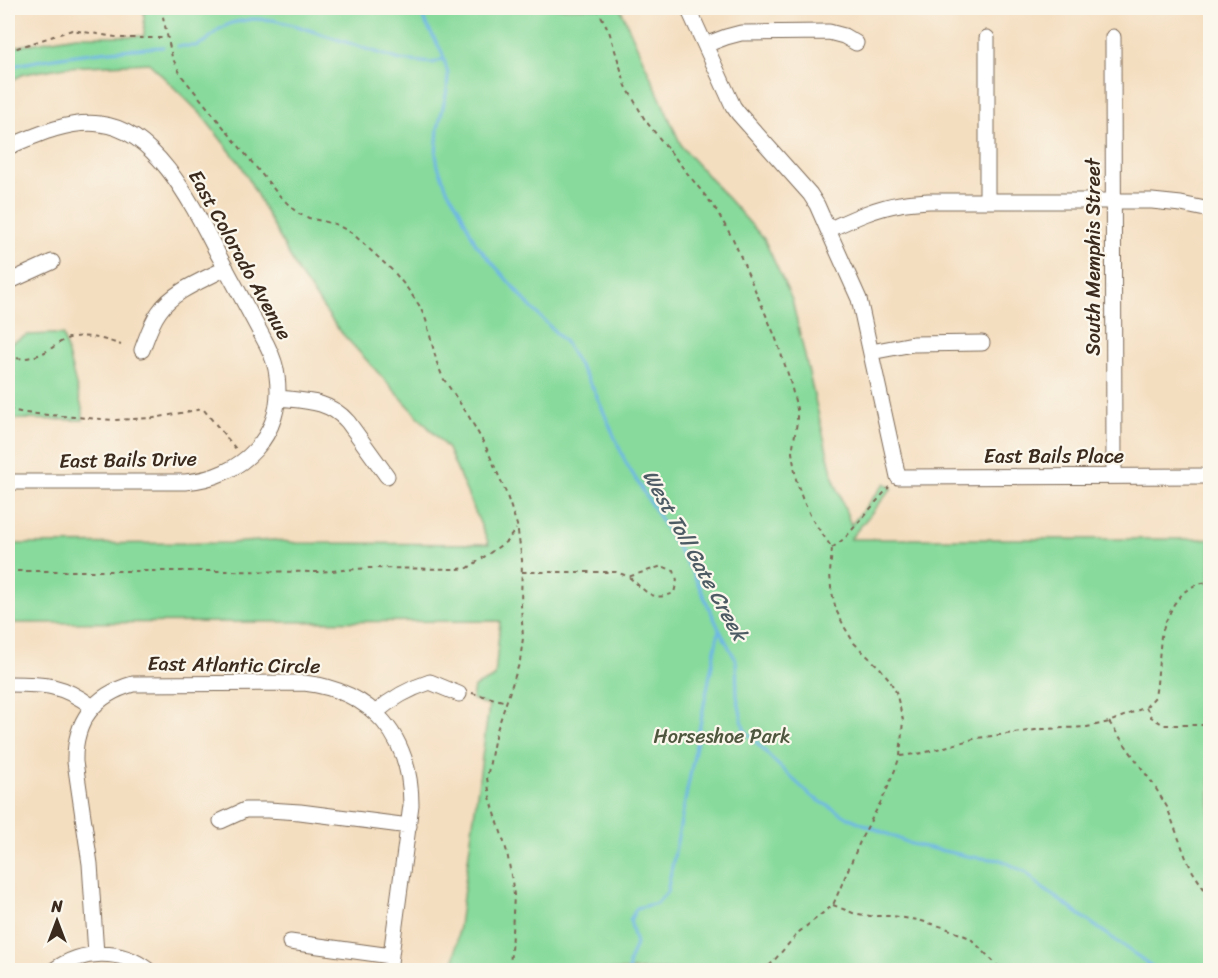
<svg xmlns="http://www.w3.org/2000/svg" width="1218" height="978" font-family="Sriracha,sans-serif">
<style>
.green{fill:#87da9b;stroke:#61825c;stroke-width:1.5}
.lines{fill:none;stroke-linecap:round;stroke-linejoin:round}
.stream{stroke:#6eb6e6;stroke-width:3}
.minor-casing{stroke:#7c6957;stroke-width:17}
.path{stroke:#7c6957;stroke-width:2;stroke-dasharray:4.5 4.5;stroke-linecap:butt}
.minor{stroke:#fff;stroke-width:15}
.labels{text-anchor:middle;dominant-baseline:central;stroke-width:4.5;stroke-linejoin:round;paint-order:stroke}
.street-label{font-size:20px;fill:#3b2a1e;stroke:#fbf7ec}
.park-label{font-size:20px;fill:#4e563d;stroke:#fbf7ec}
.water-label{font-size:21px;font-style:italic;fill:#4d5b64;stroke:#fbf7ec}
</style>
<rect width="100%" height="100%" fill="#fbf7ec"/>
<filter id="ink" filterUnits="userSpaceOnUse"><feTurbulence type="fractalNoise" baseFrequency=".0167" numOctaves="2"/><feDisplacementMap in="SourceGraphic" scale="12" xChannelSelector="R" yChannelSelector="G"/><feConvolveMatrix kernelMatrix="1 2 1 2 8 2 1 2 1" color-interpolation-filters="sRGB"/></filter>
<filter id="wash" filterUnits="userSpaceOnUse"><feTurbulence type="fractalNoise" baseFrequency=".008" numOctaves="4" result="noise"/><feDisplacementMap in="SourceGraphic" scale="24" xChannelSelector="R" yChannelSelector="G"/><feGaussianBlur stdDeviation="1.35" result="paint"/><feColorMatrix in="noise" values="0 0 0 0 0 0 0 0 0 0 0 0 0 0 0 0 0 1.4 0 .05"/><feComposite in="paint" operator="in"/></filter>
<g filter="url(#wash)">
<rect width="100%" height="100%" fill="#f4dec0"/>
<path class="green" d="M 144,8 L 620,8 L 682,147 L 764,239 L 792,300 L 833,477 L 851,525 L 885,483 L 892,488 L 850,539 L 1210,539 L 1210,970 L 453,970 L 489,706 L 472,699 L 474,687 L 495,677 L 500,621 L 8,623 L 8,544 L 230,543 L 274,540 L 297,543 L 489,544 L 448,449 L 339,330 L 298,272 L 241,165 L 200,113 L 149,63 L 66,67 L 24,74 L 8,82 L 8,48 L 76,36 L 144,36 Z
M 54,334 L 63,335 L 83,412 L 83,420 L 8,419 L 8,344 L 28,335 Z"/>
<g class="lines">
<path class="stream" d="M 417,8 L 442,52 L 448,74 L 447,90 L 438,128 L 436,155 L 438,166 L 447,189 L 458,206 L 476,244 L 529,305 L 564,341 L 594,390 L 626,463 L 693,573 L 719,629 L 736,660 L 737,696 L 744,729 L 774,761 L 811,796 L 847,817 L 911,844 L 972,857 L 1001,860 L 1027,873 L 1041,887 L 1157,970
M 178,46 L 196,46 L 206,41 L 218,30 L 231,23 L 252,19 L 273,20 L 297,26 L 400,60 L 433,63 L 444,59
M 8,67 C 59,55 111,50 163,47
M 629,970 L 629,962 L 636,944 L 630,920 L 637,908 L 657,903 L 667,892 L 719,629"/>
</g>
</g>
<g filter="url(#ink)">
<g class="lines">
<defs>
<path id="minor" d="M 688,8 L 733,106 L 738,113 L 810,194 L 817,205 L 828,230 L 859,299 L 898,477 L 1210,476
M 1113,37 L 1114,476
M 987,38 L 987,201
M 705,45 L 726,37 L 741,33 L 829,32 L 844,36 L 856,43
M 8,147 C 36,135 69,120 100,124 C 158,130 195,210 219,256 C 235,285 251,315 267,345 C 272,355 276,365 277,376 C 285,435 242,478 185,482 L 8,482
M 828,230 C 852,219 875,208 900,204 C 909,202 919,202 929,201 L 1152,201 L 1181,204 L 1210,210
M 8,282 L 52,262
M 142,350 C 147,337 151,323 159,312 C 174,290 204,280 226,268
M 871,352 L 913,344 L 982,343
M 278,398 C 305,401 329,400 348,422 L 387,476
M 8,684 C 45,684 62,684 93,707
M 375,713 C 392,698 408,689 430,682 L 459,694
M 221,821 L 245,810 L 268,810 L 300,812 L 409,826
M 290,942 L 391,956
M 96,954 L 90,864 L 75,762 C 74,722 94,695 133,684 L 304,683 C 373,691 411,737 411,805 L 389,970
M 54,970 C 82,950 120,948 148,970"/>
</defs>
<use href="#minor" class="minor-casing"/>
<path class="path" d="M 161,8 L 172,57 L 181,75 L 277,193 L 293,209 L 299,214 L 309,218 L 335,224 L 352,233 L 394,272 L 407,288 L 419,305 L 426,320 L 437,363 L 443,378 L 468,415 L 486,447 L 505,490 L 517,525 L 522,560 L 521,605 L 523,638 L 520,661 L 495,736 L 487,778 L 490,797 L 507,852 L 512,881 L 514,895 L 510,970
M 597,8 L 609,31 L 626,86 L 645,120 L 715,208 L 733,239 L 775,336 L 789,377 L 797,409 L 797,422 L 792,452 L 796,479 L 802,498 L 812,519 L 832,548 L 830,573 L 831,588 L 836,610 L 845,628 L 854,643 L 865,654 L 880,668 L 889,679 L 896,692 L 903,720 L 900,756 L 895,770 L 885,794 L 862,837 L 833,905 L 799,932 L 771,964 L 763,970
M 8,51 L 72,30 L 122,38 L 166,38
M 8,357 C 19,360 34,358 45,352 C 53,348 60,341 69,338 C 86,334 105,339 121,345
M 8,409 L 24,413 L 113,420 L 154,418 L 202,409 L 204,410 L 236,449
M 832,548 L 845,538 L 889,487
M 8,571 L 225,571 L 318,572 L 369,568 L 458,569 L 468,568 L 507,541 L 516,529
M 522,572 L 616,572 C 621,574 626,575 630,578 C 647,592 651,602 674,593 L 677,580 L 674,571 L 662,566 L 628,577
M 472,693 L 507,702
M 1146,707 L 1151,717 L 1164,725 L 1210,725
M 1109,722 L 1155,787 L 1167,807 L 1186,858 L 1193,872 L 1210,898
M 900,756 L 923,753 L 977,738 L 1043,729 L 1087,727 L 1109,722 L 1146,707 L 1155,697 L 1157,684 L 1161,636 L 1166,621 L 1174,604 L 1184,592 L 1195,585 L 1210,581
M 833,905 L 853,913 L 870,916 L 892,916 L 918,920 L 943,927 L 970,938 L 1002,970"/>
<use href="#minor" class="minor"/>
</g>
</g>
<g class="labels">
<g class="street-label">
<text transform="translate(240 255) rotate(61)">East Colorado Avenue</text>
<text transform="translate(1093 257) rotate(-90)">South Memphis Street</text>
<text x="1054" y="456">East Bails Place</text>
<text transform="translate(128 460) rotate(-1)">East Bails Drive</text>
<text transform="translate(234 665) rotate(1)">East Atlantic Circle</text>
</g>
<g class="park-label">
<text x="722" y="736">Horseshoe Park</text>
</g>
<g class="water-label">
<text transform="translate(695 555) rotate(61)">West Toll Gate Creek</text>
</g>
</g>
<rect width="1218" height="978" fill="none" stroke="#fbf7ec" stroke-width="30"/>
<g transform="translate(57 921)" stroke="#fbf7ec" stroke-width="4.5" paint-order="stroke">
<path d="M0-4.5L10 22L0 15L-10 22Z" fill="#3b2a1e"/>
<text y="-9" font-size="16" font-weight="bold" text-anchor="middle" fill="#3b2a1e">N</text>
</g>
</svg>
